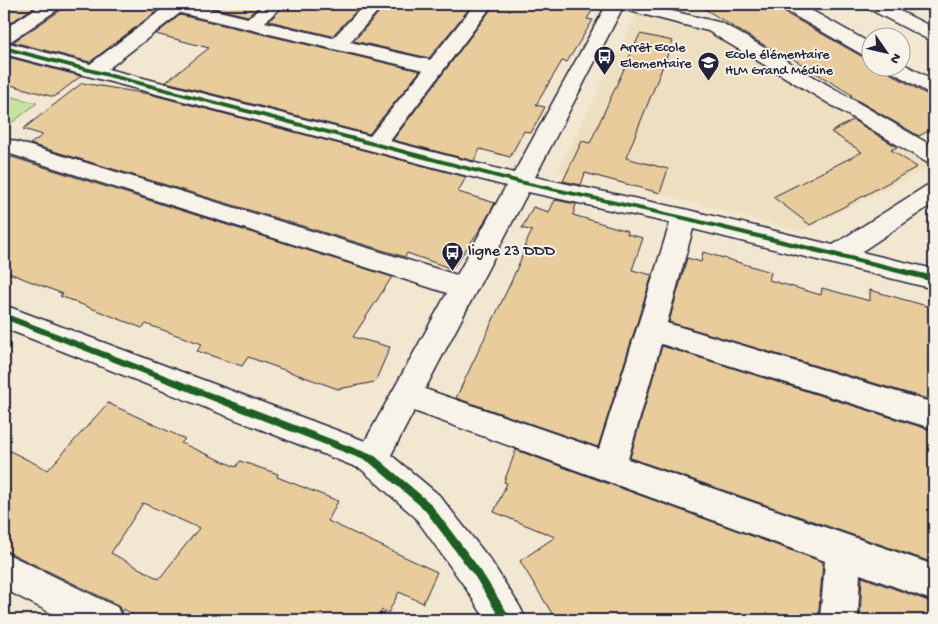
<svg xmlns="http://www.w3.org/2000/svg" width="938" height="624" font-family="'Gochi Hand',sans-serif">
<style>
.built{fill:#efdfc1}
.green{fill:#c5e59e;stroke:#74846c}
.building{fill:#e8cc9c;stroke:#22223b;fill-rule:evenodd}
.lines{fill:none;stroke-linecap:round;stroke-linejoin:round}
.minor-casing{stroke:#22223b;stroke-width:3}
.major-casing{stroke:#22223b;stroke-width:3}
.highway-casing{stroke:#22223b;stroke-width:3}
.minor{fill:#f7f3e8;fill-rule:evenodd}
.major{fill:#f7f3e8;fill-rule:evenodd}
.highway{fill:#f7f3e8;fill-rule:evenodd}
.cycleway-casing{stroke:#f7f3e8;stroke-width:3}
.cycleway{fill:#1b5e20;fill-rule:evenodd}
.labels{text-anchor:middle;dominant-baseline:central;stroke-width:4;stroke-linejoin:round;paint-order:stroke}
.far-poi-label{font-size:14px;fill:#22223b;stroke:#f7f3e8;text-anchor:start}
.poi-label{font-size:16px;fill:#22223b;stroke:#f7f3e8;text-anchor:start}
</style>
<rect width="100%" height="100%" fill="#f2e7d1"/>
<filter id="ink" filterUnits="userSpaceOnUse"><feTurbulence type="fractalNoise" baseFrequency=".02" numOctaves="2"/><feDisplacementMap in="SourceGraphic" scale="10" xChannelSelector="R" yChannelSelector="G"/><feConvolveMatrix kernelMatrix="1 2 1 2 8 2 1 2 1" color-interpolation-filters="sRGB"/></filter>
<g filter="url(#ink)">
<path class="built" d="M 639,9 L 729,29 L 934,155 L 934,165 L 806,229 L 798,231 L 640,188 L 558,170 Z"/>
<path class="green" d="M 4,95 L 37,103 L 4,129 Z"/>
<path class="building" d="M 4,4 L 39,4 L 4,27 Z
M 65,4 L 166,4 L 90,62 L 13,42 L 61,10 Z
M 197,4 L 262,4 L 248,16 Z
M 286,4 L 363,4 L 332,36 L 269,21 Z
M 386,4 L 473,4 L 429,58 L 354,41 Z
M 495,4 L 596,4 L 587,19 L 593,20 L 567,62 L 562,61 L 536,105 L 545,107 L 531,133 L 524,131 L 510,157 L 480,149 L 474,161 L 393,140 Z
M 697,4 L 776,4 L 780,10 L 870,61 L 870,68 L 884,68 L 891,74 L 926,94 L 934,96 L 934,128 L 919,136 L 850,96 L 852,95 L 785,54 L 781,55 L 735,28 Z
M 180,15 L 420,71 L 369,134 L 166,82 L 209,48 L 156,34 Z
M 640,34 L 673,41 L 626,158 L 668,169 L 660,193 L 585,173 L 581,185 L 563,181 L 582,141 L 590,143 Z
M 4,56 L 81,76 L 54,97 L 4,83 Z
M 82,83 L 149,94 L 466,177 L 458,192 L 495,203 L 481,228 L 452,269 L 407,253 L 405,257 L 30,144 L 43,135 L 23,129 Z
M 853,120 L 897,147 L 891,150 L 917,167 L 810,225 L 773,197 L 862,152 L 831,132 Z
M 12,157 L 392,277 L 353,337 L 390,347 L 375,382 L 338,389 L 248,357 L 242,366 L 197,351 L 202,344 L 146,324 L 142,328 L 60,296 L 63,294 L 4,271 L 4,163 Z
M 555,200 L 576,204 L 573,215 L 628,231 L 627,234 L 643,238 L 632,270 L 652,275 L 598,447 L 456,398 L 511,282 L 526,247 L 524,247 L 532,231 L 522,228 L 533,207 L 549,212 Z
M 703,252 L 771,272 L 769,280 L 821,295 L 822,288 L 870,301 L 870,290 L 934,308 L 934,401 L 669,322 L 687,258 L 701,262 Z
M 662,346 L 934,431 L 934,563 L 630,458 Z
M 108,403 L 185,439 L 181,443 L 236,467 L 240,461 L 278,474 L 277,477 L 338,501 L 328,521 L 437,572 L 423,603 L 399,592 L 388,613 L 382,610 L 378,620 L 140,620 L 124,609 L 122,613 L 118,605 L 4,550 L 4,448 L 48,470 ZM 143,503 L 199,528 L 159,579 L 111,553 Z
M 516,450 L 823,562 L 818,620 L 556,620 L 520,561 L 555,537 L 494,512 L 507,483 L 504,482 Z
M 862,577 L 934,603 L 934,620 L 860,620 Z"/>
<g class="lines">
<defs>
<path id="minor" d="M 42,4 L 63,4 L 60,8 L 11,41 L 5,42 L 90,64 L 169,4 L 190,4 L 248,18 L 265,4 L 284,4 L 265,22 L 333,38 L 365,4 L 384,4 L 350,42 L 430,60 L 475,4 L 493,4 L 390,141 L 514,173 L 607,4 L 643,4 L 722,23 L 934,147 L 934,164 L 926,162 L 708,31 L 622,9 L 535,177 L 684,209 L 833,245 L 926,186 L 934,184 L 934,203 L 861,252 L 934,269 L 934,289 L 693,229 L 667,323 L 934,403 L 934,429 L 661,344 L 628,459 L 934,565 L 934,601 L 860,574 L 858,620 L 820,620 L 825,561 L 414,411 L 391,455 L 439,495 L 491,561 L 520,607 L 526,620 L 486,620 L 465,587 L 415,517 L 361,469 L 4,328 L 4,305 L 365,441 L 447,293 L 4,152 L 4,138 L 457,275 L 506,186 L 4,54 L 4,29 ZM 180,13 L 423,70 L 370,136 L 108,69 ZM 528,192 L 670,223 L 599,449 L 425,389 Z
M 4,552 L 117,607 L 123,620 L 65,620 L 4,589 Z"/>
<path id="major" d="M 778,4 L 800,4 L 870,43 L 870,57 L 863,55 L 781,8 Z
M 900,62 L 934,80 L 934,94 L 927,92 L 892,72 L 889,68 L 900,68 Z"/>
<path id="highway" d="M 864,4 L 886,4 L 934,28 L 934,41 L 927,39 L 867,8 Z"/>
</defs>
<use href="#minor" class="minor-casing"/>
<use href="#major" class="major-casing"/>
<use href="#highway" class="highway-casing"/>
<use href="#minor" class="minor"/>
<use href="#major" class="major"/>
<use href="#highway" class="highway"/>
<defs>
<path id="cycleway" d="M 4,46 L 520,180 L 684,216 L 934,276 L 934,282 L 684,220 L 520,184 L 4,50 Z
M 4,313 L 375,456 L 430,503 L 481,571 L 512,620 L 501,620 L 475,577 L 424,509 L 369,462 L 4,319 Z"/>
</defs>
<use href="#cycleway" class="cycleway-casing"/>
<use href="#cycleway" class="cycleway"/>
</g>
</g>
<defs>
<symbol id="bus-pin" viewBox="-11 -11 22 30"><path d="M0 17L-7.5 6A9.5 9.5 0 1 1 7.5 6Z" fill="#22223b" stroke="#f7f3e8"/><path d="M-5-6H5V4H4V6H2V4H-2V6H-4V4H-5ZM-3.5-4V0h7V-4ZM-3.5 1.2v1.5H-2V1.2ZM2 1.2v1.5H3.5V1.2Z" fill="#fff"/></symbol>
<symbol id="school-pin" viewBox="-11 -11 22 30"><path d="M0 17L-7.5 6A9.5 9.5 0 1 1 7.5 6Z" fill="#22223b" stroke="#f7f3e8"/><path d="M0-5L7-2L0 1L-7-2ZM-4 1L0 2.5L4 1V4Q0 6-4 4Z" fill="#fff"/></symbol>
</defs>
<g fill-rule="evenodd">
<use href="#bus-pin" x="592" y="44" width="25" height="34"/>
<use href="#school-pin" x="696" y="50" width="25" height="34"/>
<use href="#bus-pin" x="440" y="240" width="25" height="34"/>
</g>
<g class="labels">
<g class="far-poi-label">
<text x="620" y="48">Arrêt Ecole<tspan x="620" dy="16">Elementaire</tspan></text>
<text x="725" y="55">Ecole élémentaire<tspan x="725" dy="16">HLM Grand Médine</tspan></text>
</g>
<g class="poi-label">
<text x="468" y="252">ligne 23 DDD</text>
</g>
</g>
<rect width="938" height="624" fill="none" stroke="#f7f3e8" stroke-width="20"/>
<rect x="10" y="10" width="918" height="604" fill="none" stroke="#22223b" stroke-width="2" filter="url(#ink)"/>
<g transform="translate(886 52) rotate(124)"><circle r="24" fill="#f7f3e8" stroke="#a29fa3"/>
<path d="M0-4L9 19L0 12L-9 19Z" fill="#22223b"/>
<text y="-8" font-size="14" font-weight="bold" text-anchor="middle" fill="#22223b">N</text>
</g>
</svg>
